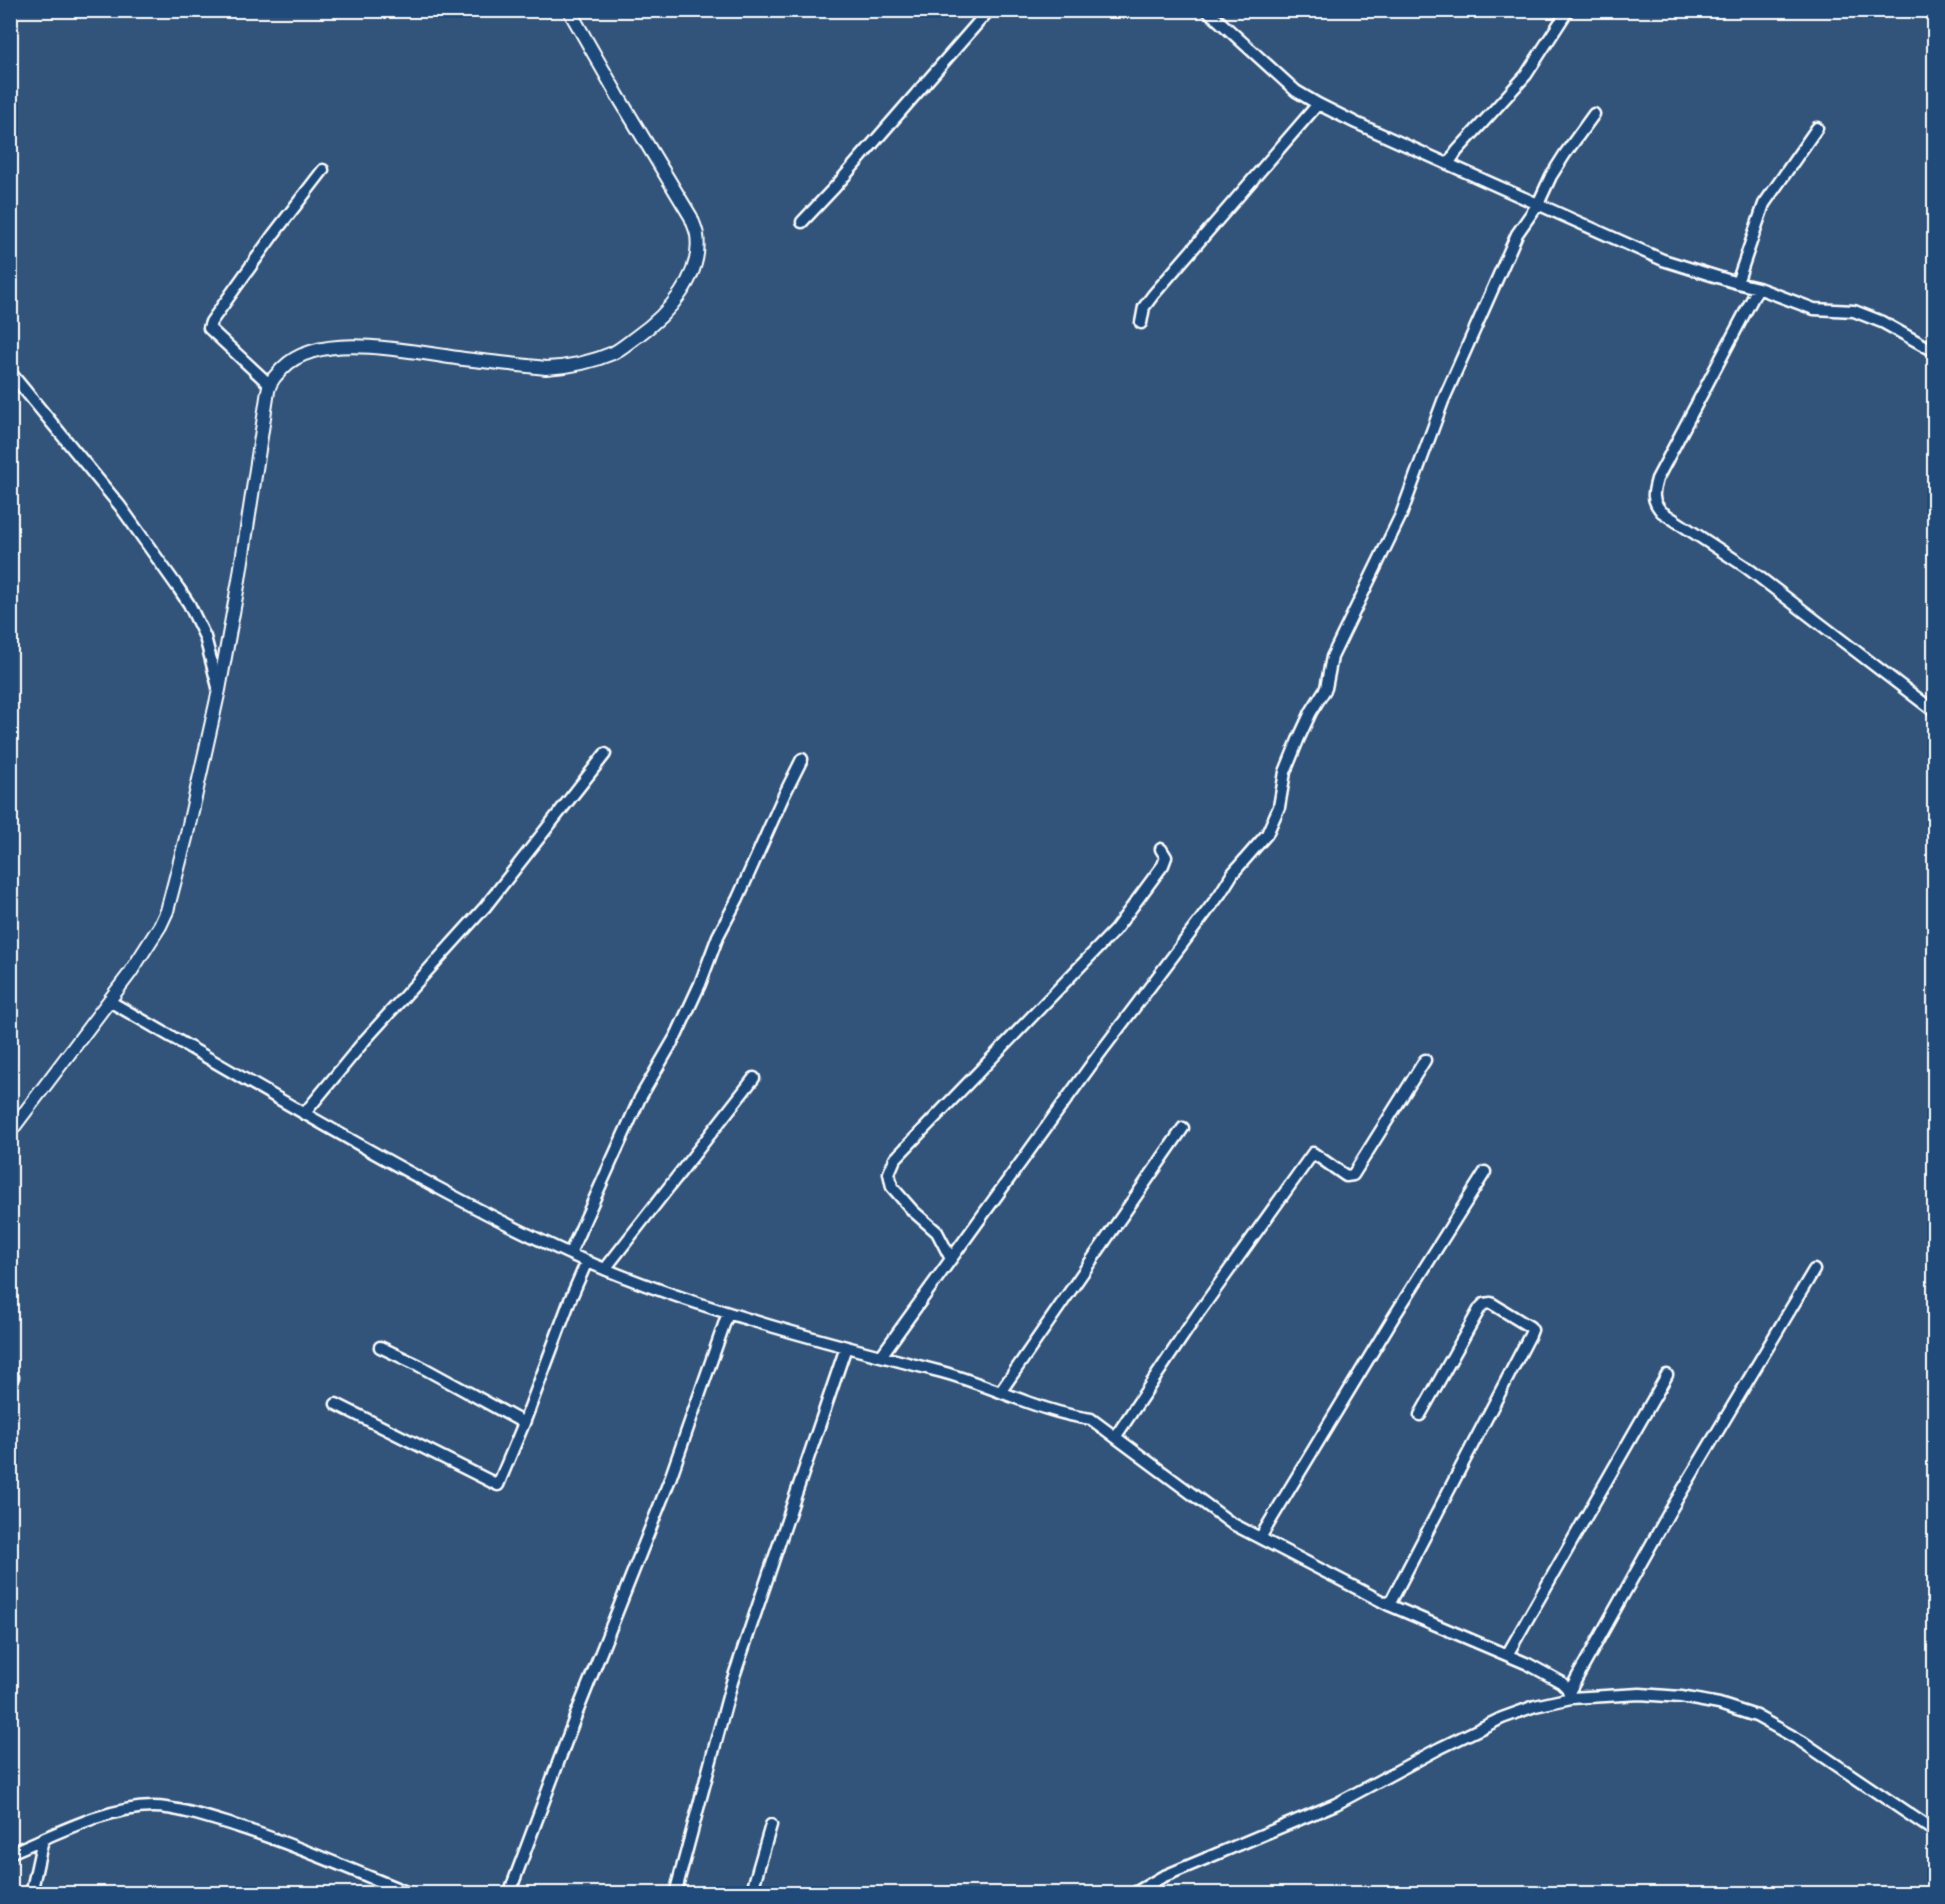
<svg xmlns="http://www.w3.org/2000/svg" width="1945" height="1904" font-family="Kalam,sans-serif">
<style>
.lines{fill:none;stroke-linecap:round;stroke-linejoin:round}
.minor-casing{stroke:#fff;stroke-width:15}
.tertiary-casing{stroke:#fff;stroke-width:16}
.minor{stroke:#1f4a7a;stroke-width:10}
.tertiary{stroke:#1f4a7a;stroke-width:12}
</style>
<rect width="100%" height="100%" fill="#32547b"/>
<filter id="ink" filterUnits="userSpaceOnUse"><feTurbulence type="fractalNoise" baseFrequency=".0167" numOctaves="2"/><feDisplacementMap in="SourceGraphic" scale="12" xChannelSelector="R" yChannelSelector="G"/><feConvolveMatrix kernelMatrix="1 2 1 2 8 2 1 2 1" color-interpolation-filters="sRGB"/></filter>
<g filter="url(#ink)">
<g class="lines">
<defs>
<path id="minor" d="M 1207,10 L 1296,91 L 1318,104 L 1356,123 L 1663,260 L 1737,283 L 1758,288 L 1814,309 L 1854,311 L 1882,322 L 1934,351
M 1448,164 L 1457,151 L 1526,75 L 1568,10
M 802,222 L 835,187 L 989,10
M 1737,283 L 1764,204 L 1817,128
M 1758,288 L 1657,479 C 1653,493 1651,500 1662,512 L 1746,567 L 1934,711
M 1141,323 L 1144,307 L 1153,295 L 1318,104
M 10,372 L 120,506 L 179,589 L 189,604 L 205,637 L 218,687
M 269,384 L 209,328 L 211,322 L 273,235 L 323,170
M 109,1001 C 220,1064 329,1130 442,1190 C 496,1219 551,1247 607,1270 C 716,1314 829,1343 942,1372 C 993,1386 1040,1412 1091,1419 L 1231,1523 L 1389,1605 L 1528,1664 L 1561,1682 L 1567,1688 L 1571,1698
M 304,1114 L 365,1040 L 485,907 L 605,754
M 570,1253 L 640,1098 L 677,1034 L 700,984 L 718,936 L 738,898 L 783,797 L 802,759
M 951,1259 L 937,1232 L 913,1211 L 892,1187 L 889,1173 L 895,1159 L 1115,930 L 1163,865 L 1166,857 L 1161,849
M 605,1269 L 754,1078
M 380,1347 L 418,1365 L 524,1423
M 881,1356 L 1094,1061 L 1220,894 L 1233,873 L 1267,834 L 1279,807 L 1285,772 L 1298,740 L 1311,712 L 1326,688 L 1332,657 L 1401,515 L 1443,401 L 1517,234 L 1538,204 L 1551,176 L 1565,154 L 1594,114
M 10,1375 L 13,1377
M 1001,1391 L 1183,1128
M 336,1404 L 498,1485 L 524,1423 L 570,1300 L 587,1261
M 1116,1436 L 1197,1315 L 1313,1153 L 1346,1176 L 1353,1175 L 1425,1060
M 1260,1538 L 1393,1318 L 1485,1172
M 1389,1605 L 1530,1335 L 1532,1330 L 1530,1327 L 1491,1303 L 1484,1304 L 1480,1308 L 1420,1415
M 1507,1655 L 1667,1375
M 1569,1692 L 1670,1511 L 1814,1270
M 10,1853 C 54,1835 106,1807 153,1807 C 176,1807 210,1818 233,1825 C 293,1844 352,1870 411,1894
M 31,1894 L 43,1839
M 509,1894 L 576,1715 L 670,1479 L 728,1313
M 675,1894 L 732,1682 L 846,1347
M 751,1894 L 771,1825
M 1133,1894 L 1162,1877 L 1336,1804 L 1440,1748 L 1502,1718 L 1535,1706 L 1571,1698 L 1640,1694 L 1681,1697 L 1719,1704 L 1756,1716 L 1801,1741 L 1934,1831"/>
<path id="tertiary" d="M 10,1132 L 130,973 L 160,926 L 167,911 L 186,838 L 219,690 L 239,580 L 268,391 C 270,381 276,375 283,368 C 320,329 416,353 464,359 C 491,362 519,365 546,368 C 569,367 592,362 613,353 C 621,349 629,342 636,337 C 667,315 703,277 697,235 C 696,229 693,223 691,217 L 618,96 L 569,10"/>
</defs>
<use href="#minor" class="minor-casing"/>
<use href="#tertiary" class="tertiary-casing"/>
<use href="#minor" class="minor"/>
<use href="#tertiary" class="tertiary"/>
</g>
</g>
<rect width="1945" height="1904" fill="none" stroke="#1f4a7a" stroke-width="36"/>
<rect x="18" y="18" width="1909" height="1868" fill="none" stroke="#fff" stroke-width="2" filter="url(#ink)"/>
</svg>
